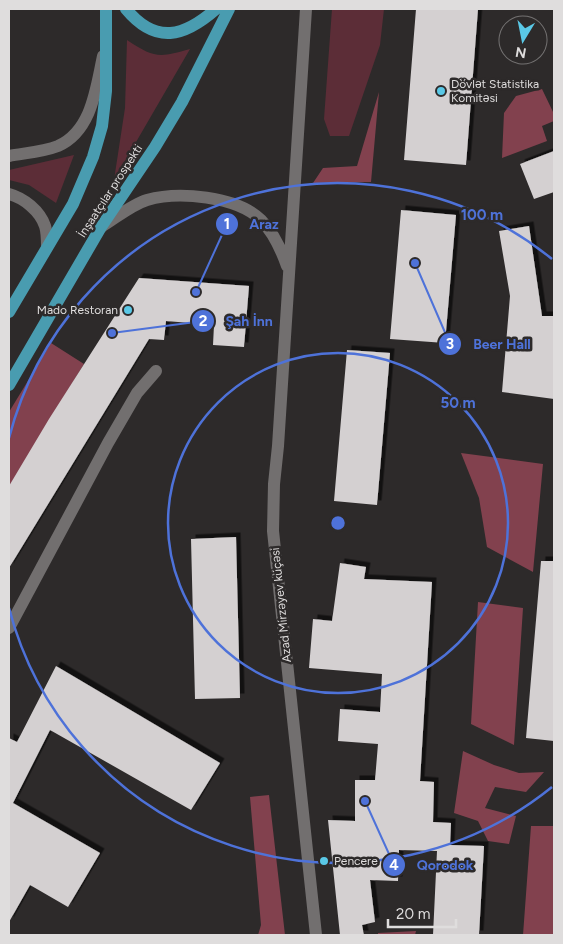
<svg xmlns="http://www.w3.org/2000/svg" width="563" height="944" font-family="Figtree,sans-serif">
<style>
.green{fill:#5c2d37}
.forest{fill:#82414e}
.building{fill:#d4d0d1;filter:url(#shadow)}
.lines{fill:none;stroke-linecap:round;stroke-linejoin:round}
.minor{stroke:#726f6f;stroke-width:12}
.primary{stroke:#499cb0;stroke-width:12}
.ring{fill:none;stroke:#4e72d9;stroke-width:2.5}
.poi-dot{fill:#5ac8e6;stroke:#2d2a2a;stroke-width:2}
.labels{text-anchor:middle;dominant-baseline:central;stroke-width:5;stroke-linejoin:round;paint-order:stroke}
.poi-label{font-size:12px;fill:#dfdddd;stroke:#2d2a2a;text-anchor:start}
.street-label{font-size:12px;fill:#dfdddd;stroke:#2d2a2a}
.centre{fill:#4e72d9;stroke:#2d2a2a;stroke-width:2.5}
.ring-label{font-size:15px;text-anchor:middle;font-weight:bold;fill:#4e72d9;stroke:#2d2a2a;stroke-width:5;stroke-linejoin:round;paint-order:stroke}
.leader{fill:none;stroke:#4e72d9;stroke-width:2}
.callout-dot{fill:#4e72d9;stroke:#2d2a2a;stroke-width:2}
.mark-label{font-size:15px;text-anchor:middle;font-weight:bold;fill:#fff}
.callout-label{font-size:14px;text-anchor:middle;font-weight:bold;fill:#4e72d9;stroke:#2d2a2a;stroke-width:5;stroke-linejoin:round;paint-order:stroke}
</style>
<defs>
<filter id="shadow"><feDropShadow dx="4.5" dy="-4.5" stdDeviation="0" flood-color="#0009"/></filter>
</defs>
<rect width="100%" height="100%" fill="#2d2a2a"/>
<path class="green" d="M 332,9 L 384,9 L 380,45 L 349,136 L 330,136 L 324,119 Z
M 127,40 C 154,58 159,58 190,49 L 114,180 L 125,108 Z
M 74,155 L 56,203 L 29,185 L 9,180 L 9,170 Z"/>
<path class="forest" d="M 542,89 L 554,114 L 554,121 L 542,126 L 547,141 L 502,158 L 504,113 L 516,96 Z
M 379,92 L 371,182 L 313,183 L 323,168 L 357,166 Z
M 51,343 L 84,364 L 9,487 L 9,412 Z
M 461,453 L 543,464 L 533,572 L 487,547 L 479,498 Z
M 478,602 L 523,608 L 514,745 L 471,724 Z
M 463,751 L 494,765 L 519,773 L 544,772 L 526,792 L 495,787 L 485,808 L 516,816 L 509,844 L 488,841 L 478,821 L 454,813 Z
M 269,795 L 285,935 L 258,935 L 261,925 L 250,797 Z
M 531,826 L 554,826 L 554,935 L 523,935 Z
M 416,931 L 415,935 L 378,935 L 378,933 Z"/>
<path class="building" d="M 416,9 L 478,9 L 466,165 L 404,160 Z
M 554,151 L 554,192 L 534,199 L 520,164 Z
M 401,210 L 456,215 L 445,343 L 390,339 Z
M 529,226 L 542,316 L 554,316 L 554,399 L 502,392 L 510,296 L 499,231 Z
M 139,278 L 249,286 L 244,347 L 213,345 L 214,325 L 166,321 L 164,340 L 149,339 L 9,568 L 9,486 L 49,419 Z
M 347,350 L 390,353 L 377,505 L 334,501 Z
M 236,537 L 240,698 L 195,699 L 191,539 Z
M 541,561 L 554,561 L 554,741 L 526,738 Z
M 340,563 L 366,567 L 364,579 L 432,582 L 420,781 L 434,782 L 433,822 L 451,823 L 450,845 L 484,846 L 479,935 L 433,935 L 437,851 L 399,850 L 398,881 L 370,880 L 375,922 L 362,925 L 364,935 L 340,935 L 328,820 L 355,821 L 355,780 L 375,780 L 378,744 L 338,741 L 340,709 L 380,712 L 382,674 L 309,668 L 313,619 L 332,621 Z
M 56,666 L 220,763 L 191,810 L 50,730 L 13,803 L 100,853 L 68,907 L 30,885 L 9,922 L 9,738 L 17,742 Z"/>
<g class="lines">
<path class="minor" d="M 306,9 L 278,446 L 274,484 L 273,531 L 316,935
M 9,156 C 25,153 43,152 58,146 C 92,131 96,88 103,56
M 9,194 C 24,198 40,211 45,226 C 47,232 47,240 47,247
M 101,227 C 116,218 131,205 147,200 C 178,191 237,196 261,220 C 274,233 281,249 287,266
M 9,628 L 108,443 L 137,393 L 156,371"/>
<path class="primary" d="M 126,9 C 156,45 184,37 216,9
M 9,312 L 73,204 L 93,157 L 102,126 L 106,91 L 106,9
M 9,385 L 101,227 L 155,147 L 182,102 L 229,9"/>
</g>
<g class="ring">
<circle cx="338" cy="523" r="170"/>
<path d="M552 787A340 340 0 0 1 9 608M9 438A340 340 0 0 1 552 259"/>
</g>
<g class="poi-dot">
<circle cx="441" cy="91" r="5"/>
<circle cx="128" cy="310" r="5"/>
<circle cx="324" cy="861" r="5"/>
</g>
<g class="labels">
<g class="poi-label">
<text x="451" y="84">Dövlət Statistika<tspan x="451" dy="14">Komitəsi</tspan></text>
<text x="118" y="310" text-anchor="end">Mado Restoran</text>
<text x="334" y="861">Pencere</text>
</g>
<g class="street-label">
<text transform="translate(110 191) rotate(-57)">İnşaatçılar prospekti</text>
<text transform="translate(281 605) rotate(-96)">Azad Mirzəyev küçəsi</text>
</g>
</g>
<circle cx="338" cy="523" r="8" class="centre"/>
<g class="ring-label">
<text x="482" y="220">100 m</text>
<text x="458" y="408">50 m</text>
</g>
<path class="leader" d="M196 292L227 224M112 333L203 321M415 263L450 344M365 801L394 865"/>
<g class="callout-dot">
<circle cx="196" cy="292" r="5"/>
<circle cx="112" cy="333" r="5"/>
<circle cx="415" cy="263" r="5"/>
<circle cx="365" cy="801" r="5"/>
<circle cx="227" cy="224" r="12"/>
<circle cx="203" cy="321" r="12"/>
<circle cx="450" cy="344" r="12"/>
<circle cx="394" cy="865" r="12"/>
</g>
<g class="mark-label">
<text x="227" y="229">1</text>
<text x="203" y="326">2</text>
<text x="450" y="349">3</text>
<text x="394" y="870">4</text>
</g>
<g class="callout-label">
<text x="264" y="229">Araz</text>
<text x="249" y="326">Şah İnn</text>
<text x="502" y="349">Beer Hall</text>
<text x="445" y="870">Qorodok</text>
</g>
<rect width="563" height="944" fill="none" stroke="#dfdddd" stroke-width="20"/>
<g transform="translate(523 40) rotate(190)"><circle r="24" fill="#2d2a2a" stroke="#747272"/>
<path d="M0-4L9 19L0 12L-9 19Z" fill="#5ac8e6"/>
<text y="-8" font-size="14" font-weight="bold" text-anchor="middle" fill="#dfdddd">N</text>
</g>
<path d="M388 919v8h68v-8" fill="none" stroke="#dfdddd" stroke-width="2.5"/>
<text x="396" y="919" font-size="15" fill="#dfdddd" stroke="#2d2a2a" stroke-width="4" paint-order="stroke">20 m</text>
</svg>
